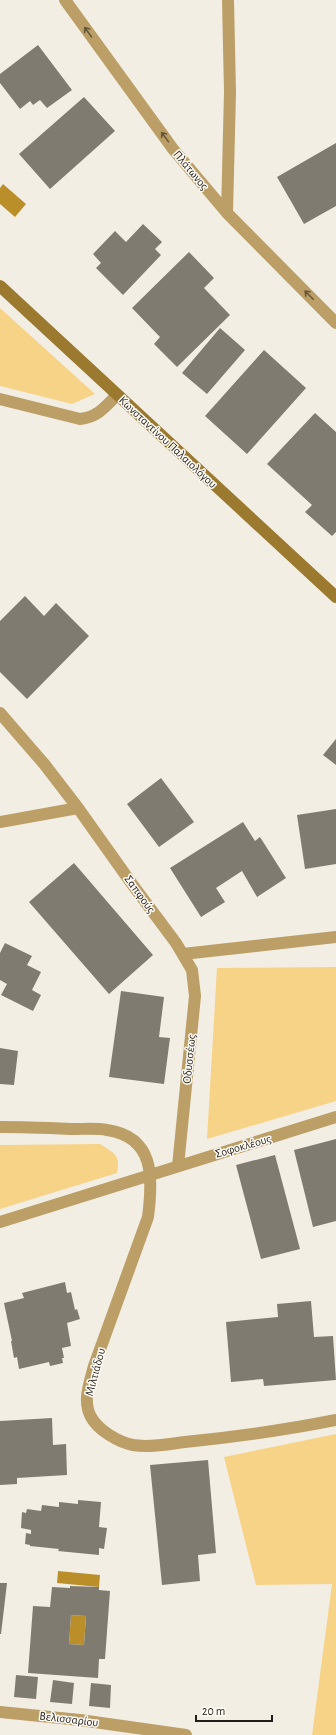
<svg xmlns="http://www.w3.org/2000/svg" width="336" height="1735" font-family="'Alegreya Sans',sans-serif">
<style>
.green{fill:#f7d387}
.water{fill:#ba8f2a}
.building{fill:#807b71;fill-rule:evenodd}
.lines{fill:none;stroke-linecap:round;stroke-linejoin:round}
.street{stroke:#bb9f66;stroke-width:12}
.secondary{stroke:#9b7a2f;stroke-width:12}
.oneway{stroke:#66583c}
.labels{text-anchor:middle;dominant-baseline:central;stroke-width:3;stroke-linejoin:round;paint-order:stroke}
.street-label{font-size:12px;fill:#201e1a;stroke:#fffbf4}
</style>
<rect width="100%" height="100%" fill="#f3eee3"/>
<path class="green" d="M 0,308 L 95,394 L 72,404 L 0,386 Z
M 336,967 L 336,1101 L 207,1139 L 217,968 Z
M 100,1144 C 114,1153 121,1155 117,1173 L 0,1209 L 0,1145 Z
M 336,1434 L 336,1735 L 312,1735 L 332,1584 L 256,1585 L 224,1457 Z"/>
<path class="water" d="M 3,184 L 26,204 L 15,217 L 0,204 L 0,188 Z
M 58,1571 L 100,1575 L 99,1587 L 57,1583 Z
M 71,1615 L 86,1616 L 84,1645 L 69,1644 Z"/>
<path class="building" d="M 38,45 L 72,90 L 47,108 L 40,100 L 33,105 L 30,101 L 20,109 L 0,83 L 0,74 Z
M 84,97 L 115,131 L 50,189 L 19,154 Z
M 336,143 L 336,206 L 304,224 L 277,177 Z
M 143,224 L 162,242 L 155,249 L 161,255 L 123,295 L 96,268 L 101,263 L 93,254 L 115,231 L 126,242 Z
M 189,252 L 214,278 L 204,288 L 230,315 L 177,367 L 154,344 L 160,337 L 132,308 Z
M 220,328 L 245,350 L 207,394 L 182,373 Z
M 264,350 L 306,388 L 247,454 L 205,416 Z
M 315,413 L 336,432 L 336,532 L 332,536 L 305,512 L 312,505 L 267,464 Z
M 25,596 L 44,616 L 56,603 L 89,636 L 27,699 L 0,672 L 0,621 Z
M 336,739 L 336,765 L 323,755 Z
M 161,778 L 194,822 L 159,847 L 127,804 Z
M 336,809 L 336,864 L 305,869 L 297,815 Z
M 243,822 L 255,841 L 260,837 L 286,878 L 257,897 L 242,871 L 216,888 L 225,902 L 201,917 L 170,868 Z
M 74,863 L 153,955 L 109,994 L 29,902 Z
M 5,943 L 32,956 L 27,965 L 41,972 L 32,990 L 41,995 L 33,1011 L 1,995 L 7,984 L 0,980 L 0,953 Z
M 121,991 L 164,997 L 159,1037 L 170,1038 L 164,1084 L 109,1077 Z
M 0,1048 L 18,1051 L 14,1085 L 0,1084 Z
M 336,1139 L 336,1221 L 313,1227 L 294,1150 Z
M 275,1155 L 300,1249 L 261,1259 L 236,1165 Z
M 65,1282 L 67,1293 L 71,1292 L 75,1310 L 77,1309 L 80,1319 L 67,1323 L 71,1346 L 62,1348 L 64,1358 L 62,1358 L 63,1363 L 50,1366 L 49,1362 L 19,1369 L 17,1357 L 14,1358 L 11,1341 L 12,1341 L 4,1303 L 24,1298 L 22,1293 Z
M 311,1301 L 314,1337 L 333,1336 L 336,1380 L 264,1386 L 263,1379 L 231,1382 L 226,1322 L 278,1317 L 277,1304 Z
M 52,1418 L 53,1445 L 66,1444 L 67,1475 L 17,1478 L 17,1484 L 0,1485 L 0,1421 Z
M 208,1460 L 216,1553 L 198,1555 L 200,1581 L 162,1585 L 150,1465 Z
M 78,1500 L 101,1502 L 99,1527 L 107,1528 L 104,1549 L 99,1548 L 99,1555 L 58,1551 L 59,1549 L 30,1546 L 30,1545 L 25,1544 L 26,1533 L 31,1534 L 31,1530 L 21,1528 L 22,1512 L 26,1513 L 27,1509 L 41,1511 L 42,1505 L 59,1507 L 59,1502 L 78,1504 Z
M 0,1583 L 7,1583 L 1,1634 L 0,1634 Z
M 70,1586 L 99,1587 L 99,1590 L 110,1591 L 105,1659 L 99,1659 L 98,1678 L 28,1673 L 33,1606 L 50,1607 L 52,1587 L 70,1588 ZM 71,1615 L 86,1616 L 84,1645 L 69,1644 Z
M 16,1675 L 38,1677 L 36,1699 L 14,1697 Z
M 53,1680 L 74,1683 L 72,1704 L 50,1702 Z
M 91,1683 L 111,1685 L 110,1708 L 89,1706 Z"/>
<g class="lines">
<path class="street" d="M 65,0 L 173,149 L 227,213 L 336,323
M 227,213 L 230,92 L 228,0
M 0,399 L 80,419 C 98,417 105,407 117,395
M 0,713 L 45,765 L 78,808 L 132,884 L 176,943 L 192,970 L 195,996 L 178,1166
M 0,822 L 78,808
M 183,954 L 336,937
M 0,1127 C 25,1127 49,1128 74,1129 C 85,1129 97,1128 107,1130 C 155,1137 153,1178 148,1217 L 94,1366 C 90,1382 82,1401 91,1417 C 98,1430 118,1442 133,1445 C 150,1448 168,1444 185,1442 C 235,1437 286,1430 336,1420
M 0,1222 L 336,1117
M 0,1712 L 80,1720 L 186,1735"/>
<path class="secondary" d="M 0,286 L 336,597"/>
</g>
<defs><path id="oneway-shaft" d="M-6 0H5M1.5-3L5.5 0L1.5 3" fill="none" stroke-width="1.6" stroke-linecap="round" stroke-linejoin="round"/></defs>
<g class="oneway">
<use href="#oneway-shaft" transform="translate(88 32) rotate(-126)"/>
<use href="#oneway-shaft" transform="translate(165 137) rotate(-126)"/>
<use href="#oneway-shaft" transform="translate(309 295) rotate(-135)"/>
</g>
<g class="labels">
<g class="street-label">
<text transform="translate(191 170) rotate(50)">Πλάτωνος</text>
<text transform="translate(168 442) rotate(43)">Κωνσταντίνου Παλαιολόγου</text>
<text transform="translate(140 894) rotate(54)">Σαπφούς</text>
<text transform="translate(189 1059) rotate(-84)">Οδυσσέως</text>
<text transform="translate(243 1146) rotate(-16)">Σοφοκλέους</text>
<text transform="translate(95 1372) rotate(-75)">Μιλτιάδου</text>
<text transform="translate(69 1719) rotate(7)">Βελισσαρίου</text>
</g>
</g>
<path d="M196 1715v6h76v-6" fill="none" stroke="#201e1a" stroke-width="2"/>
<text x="202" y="1715" font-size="12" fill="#201e1a" stroke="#fffbf4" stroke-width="3" paint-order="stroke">20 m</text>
</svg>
